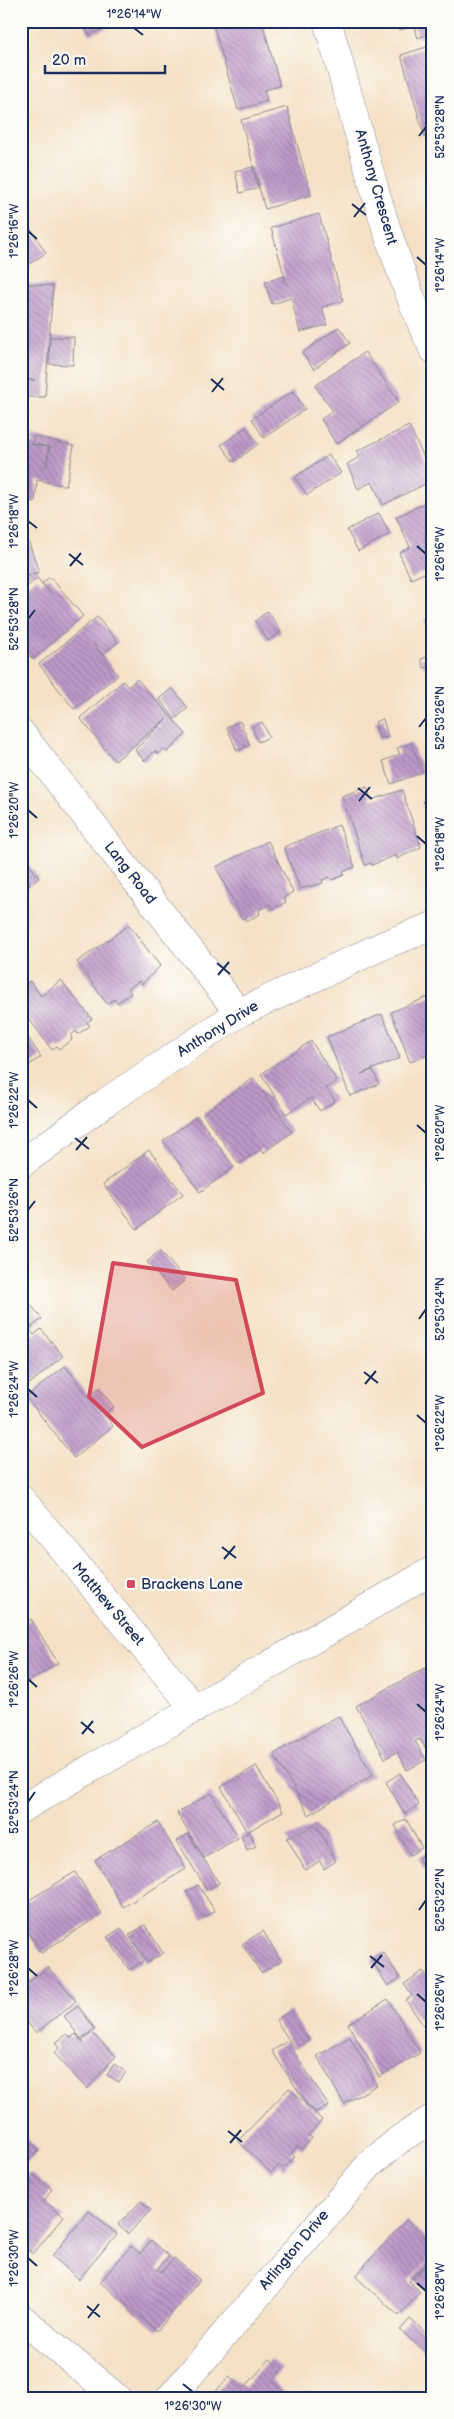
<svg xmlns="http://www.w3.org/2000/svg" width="454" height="2419" font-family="'Balsamiq Sans',sans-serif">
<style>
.building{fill:url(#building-back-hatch)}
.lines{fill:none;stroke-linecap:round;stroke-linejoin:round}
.minor-casing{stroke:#888892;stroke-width:29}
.minor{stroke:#fff;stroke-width:28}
.marked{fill:#d1495b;fill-opacity:0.2;stroke:#d1495b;stroke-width:4;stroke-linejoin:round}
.ticks{fill:none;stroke:#1b2f5e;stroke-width:2}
.poi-dot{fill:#d1495b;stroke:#fdfcf7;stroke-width:2}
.labels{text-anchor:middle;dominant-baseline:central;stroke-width:4.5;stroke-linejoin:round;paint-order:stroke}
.street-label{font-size:15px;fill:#1b2f5e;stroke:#fdfcf7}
.poi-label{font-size:15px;fill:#1b2f5e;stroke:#fdfcf7;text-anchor:start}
.neatline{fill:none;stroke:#1b2f5e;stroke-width:2}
.ticks-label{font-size:12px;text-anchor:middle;fill:#1b2f5e}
</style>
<defs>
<pattern id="building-back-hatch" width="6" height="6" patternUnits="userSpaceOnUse" patternTransform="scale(1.25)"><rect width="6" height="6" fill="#bd99c8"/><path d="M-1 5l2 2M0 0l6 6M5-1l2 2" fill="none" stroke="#997da6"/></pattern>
</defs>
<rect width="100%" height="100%" fill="#fdfcf7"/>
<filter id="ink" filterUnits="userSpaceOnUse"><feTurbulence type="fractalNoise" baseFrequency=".02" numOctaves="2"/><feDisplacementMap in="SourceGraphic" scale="10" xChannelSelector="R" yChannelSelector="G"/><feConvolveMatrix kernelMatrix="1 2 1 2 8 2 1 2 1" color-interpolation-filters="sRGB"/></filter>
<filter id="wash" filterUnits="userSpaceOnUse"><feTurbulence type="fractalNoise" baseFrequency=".0096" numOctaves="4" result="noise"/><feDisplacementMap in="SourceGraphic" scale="20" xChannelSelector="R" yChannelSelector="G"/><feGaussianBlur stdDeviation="1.12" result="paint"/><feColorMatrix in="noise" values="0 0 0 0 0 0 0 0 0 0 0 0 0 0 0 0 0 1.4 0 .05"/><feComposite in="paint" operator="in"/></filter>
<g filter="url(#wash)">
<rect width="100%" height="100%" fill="#f5e1c6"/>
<g id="blocks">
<path class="building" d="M 83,21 L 123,21 L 89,35 Z
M 212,21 L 262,21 L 280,86 L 264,90 L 267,101 L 238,110 Z
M 396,21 L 433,21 L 433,32 L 418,38 L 414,26 L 399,30 Z
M 433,45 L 433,135 L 425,138 L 401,55 Z
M 287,107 L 311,195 L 265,209 L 241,120 Z
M 253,167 L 258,188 L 240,193 L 235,171 Z
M 21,214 L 46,253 L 21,269 Z
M 319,214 L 343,301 L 322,307 L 327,325 L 300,332 L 291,298 L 272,304 L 265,282 L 284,276 L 287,285 L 271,228 Z
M 21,283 L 53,286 L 45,397 L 21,397 L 21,380 L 35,380 L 21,379 Z
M 339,327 L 350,343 L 314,369 L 302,353 Z
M 50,337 L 74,337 L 73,365 L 49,364 Z
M 365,352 L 399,402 L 336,444 L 321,419 L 333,411 L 315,386 Z
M 293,391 L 305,409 L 264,438 L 252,419 Z
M 409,426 L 433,476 L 433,480 L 383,505 L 372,482 L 358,489 L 347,464 L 360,457 L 357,451 Z
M 246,427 L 258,444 L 234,462 L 221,445 Z
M 34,436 L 74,446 L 66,486 L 37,480 L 35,502 L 21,500 L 21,443 L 49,447 L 46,468 L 50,447 L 32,444 Z
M 329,455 L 341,473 L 307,495 L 295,477 Z
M 433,499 L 433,569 L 411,579 L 399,553 L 410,547 L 396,517 Z
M 379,513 L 390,534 L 358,551 L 347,530 Z
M 21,520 L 39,572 L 21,578 Z
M 50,577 L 83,616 L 33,659 L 21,646 L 21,592 L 37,578 L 52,595 L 42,583 Z
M 268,611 L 281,632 L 268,641 L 255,621 Z
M 97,617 L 118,642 L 103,655 L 93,644 L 118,675 L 74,709 L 39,664 Z
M 433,617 L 433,642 L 424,620 Z
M 433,655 L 433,665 L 424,668 L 421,659 Z
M 137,679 L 186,734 L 167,752 L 164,749 L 158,754 L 155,751 L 145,761 L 135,750 L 166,719 L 115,761 L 80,718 L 123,681 L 128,687 Z
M 172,688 L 188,708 L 175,719 L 159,699 Z
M 383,719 L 388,737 L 379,739 L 375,722 Z
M 240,721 L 250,745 L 237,751 L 227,727 Z
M 262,722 L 269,737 L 258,742 L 252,727 Z
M 411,743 L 423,772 L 391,784 L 383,761 L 400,754 L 397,748 Z
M 367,787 L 371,800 L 402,790 L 421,847 L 397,859 L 396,855 L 372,865 L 371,863 L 365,865 L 342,796 Z
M 433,797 L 433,827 L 432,827 L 423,800 Z
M 339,825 L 355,867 L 343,872 L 344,875 L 332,880 L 330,877 L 322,880 L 323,883 L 300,889 L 284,847 Z
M 268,841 L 293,892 L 284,897 L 286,902 L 272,909 L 270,904 L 259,910 L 260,914 L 247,921 L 245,917 L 242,919 L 216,867 Z
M 21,853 L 39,878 L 21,891 Z
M 129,925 L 160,966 L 142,984 L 139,981 L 128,989 L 131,993 L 117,1003 L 114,999 L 107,1004 L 77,962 Z
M 61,980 L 92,1019 L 87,1022 L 90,1026 L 78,1034 L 76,1031 L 71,1035 L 72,1040 L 59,1049 L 57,1046 L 52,1050 L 21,1008 L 21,988 L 30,981 L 41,996 Z
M 433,995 L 433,1053 L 410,1062 L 391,1012 Z
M 382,1014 L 400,1058 L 361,1074 L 373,1070 L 379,1084 L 350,1096 L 327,1037 Z
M 21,1027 L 41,1057 L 21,1070 Z
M 311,1041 L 337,1081 L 326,1088 L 335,1101 L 320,1111 L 311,1098 L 286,1114 L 261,1074 Z
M 253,1078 L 292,1132 L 263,1153 L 261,1149 L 239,1164 L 203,1114 Z
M 197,1116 L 234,1167 L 200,1192 L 163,1141 Z
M 149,1150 L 183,1194 L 137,1229 L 103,1184 Z
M 160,1250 L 185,1280 L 172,1291 L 147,1262 Z
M 24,1296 L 42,1319 L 29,1329 L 34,1335 L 41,1329 L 63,1356 L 21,1391 L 21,1298 Z
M 65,1366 L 89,1396 L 99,1388 L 114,1407 L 105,1414 L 91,1398 L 113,1426 L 74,1458 L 26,1397 Z
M 31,1619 L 58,1663 L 21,1686 L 21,1626 Z
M 425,1668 L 433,1681 L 433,1761 L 420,1739 L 415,1741 L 426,1760 L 407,1770 L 397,1752 L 385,1758 L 356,1706 Z
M 338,1716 L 373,1775 L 309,1815 L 274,1754 Z
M 256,1766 L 283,1811 L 247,1832 L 221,1787 Z
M 400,1773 L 419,1805 L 405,1814 L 386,1782 Z
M 211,1793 L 238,1838 L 204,1858 L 177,1813 Z
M 406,1819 L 422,1848 L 410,1855 L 395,1825 Z
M 158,1822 L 186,1869 L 123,1907 L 95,1860 Z
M 316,1825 L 336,1861 L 324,1869 L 320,1861 L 305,1870 L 287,1838 Z
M 250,1832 L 256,1846 L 247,1850 L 241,1836 Z
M 188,1834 L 219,1883 L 207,1890 L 177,1841 Z
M 428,1852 L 433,1860 L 433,1877 L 430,1879 L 418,1858 Z
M 75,1872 L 102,1914 L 41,1953 L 21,1922 L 21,1905 Z
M 198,1885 L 215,1911 L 203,1918 L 186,1892 Z
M 145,1925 L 163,1953 L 147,1963 L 129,1935 Z
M 121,1928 L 143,1961 L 129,1970 L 107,1937 Z
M 263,1931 L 281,1961 L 261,1973 L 242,1944 Z
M 383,1952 L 400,1978 L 388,1986 L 371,1960 Z
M 48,1967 L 76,2001 L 36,2033 L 21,2014 L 21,1988 Z
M 423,1971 L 433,1983 L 433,2040 L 406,2000 L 412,1996 L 404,1984 Z
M 388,1999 L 420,2053 L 379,2077 L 348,2024 Z
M 78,2006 L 95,2029 L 81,2039 L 64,2016 Z
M 290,2011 L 309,2040 L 295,2049 L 276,2020 Z
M 92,2033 L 116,2056 L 87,2089 L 54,2053 L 59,2048 L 55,2043 L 67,2034 L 71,2038 L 76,2034 L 83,2043 L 82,2040 Z
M 350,2037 L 377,2085 L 344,2104 L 317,2056 Z
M 287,2041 L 329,2106 L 316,2112 L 308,2106 L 272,2051 Z
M 114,2064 L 126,2072 L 119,2082 L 107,2075 Z
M 289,2088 L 322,2120 L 308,2135 L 312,2138 L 302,2149 L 298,2146 L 291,2153 L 295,2157 L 283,2169 L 279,2165 L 271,2173 L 238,2141 Z
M 22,2132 L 39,2151 L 21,2169 L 21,2134 Z
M 30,2173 L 52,2189 L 44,2201 L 64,2216 L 33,2254 L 21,2245 L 21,2184 Z
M 141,2201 L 151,2210 L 128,2234 L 118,2225 Z
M 89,2211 L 117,2234 L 79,2279 L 52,2256 Z
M 406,2220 L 433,2245 L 433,2255 L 409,2281 L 420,2292 L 399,2316 L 355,2276 Z
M 151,2240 L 169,2256 L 157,2269 L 161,2272 L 174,2258 L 200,2280 L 157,2331 L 100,2282 L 131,2246 L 140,2254 Z
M 433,2256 L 433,2296 L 413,2279 Z
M 410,2319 L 433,2339 L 433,2349 L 428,2354 L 400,2330 Z
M 270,2359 L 282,2369 L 272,2381 L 291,2398 L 214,2398 L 212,2396 L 229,2376 L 244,2388 Z
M 21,2385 L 34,2396 L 33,2398 L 21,2398 Z"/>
</g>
</g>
<g filter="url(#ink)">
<use href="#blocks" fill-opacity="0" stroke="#888892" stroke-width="1"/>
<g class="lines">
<defs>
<path id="minor" d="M 327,21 C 360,131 384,246 433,349
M 21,733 L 239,1013
M 21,1164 L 106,1102 L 239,1013 L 384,945 L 433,926
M 21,1499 L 195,1709
M 21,1809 L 433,1570
M 21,2318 L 117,2398
M 170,2398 L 370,2164 L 400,2139 L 433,2118"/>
</defs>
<use href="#minor" class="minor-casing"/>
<use href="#minor" class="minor"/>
</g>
</g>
<path class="marked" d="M 113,1263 L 236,1280 L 263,1393 L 142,1447 L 89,1397 Z"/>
<path class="ticks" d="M 134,28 L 143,35M 419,136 L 426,127M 352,204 L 366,215M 354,217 L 365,203M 28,231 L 37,239M 417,257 L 426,265M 211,379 L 224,390M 212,392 L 223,378M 28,521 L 37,528M 417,546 L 426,554M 69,554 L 83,565M 70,566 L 81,553M 28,619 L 35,610M 419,727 L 426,718M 358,788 L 372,799M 359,801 L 370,787M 28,810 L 37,818M 417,836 L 426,844M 217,963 L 230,974M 218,975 L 229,962M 28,1100 L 37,1108M 417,1125 L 426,1133M 75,1138 L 89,1149M 76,1150 L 87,1137M 28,1210 L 35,1201M 419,1319 L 426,1309M 364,1372 L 378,1383M 365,1384 L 376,1371M 28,1389 L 37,1397M 417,1415 L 426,1423M 222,1547 L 236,1558M 224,1559 L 235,1546M 28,1679 L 37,1687M 417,1704 L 426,1712M 81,1722 L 94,1733M 82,1734 L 93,1721M 28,1802 L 35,1792M 419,1910 L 426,1900M 370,1956 L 384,1967M 28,1968 L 37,1976M 371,1968 L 382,1955M 417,1994 L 426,2002M 228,2131 L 242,2142M 230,2143 L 241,2130M 28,2258 L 37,2266M 417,2283 L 426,2291M 87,2306 L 100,2317M 88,2318 L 99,2304M 183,2384 L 193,2392"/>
<rect class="poi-dot" x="126" y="1579" width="10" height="10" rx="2.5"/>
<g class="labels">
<g class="street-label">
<text transform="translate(376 187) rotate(74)">Anthony Crescent</text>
<text transform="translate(130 873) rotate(52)">Lang Road</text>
<text transform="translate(218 1029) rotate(-32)">Anthony Drive</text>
<text transform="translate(108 1604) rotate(50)">Matthew Street</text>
<text transform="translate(294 2250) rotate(-50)">Arlington Drive</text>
</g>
<g class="poi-label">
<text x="141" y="1584">Brackens Lane</text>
</g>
</g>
<rect width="454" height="2419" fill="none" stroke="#fdfcf7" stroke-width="55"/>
<path d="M45 65v8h120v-8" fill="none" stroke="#1b2f5e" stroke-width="2.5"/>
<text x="52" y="65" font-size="15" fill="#1b2f5e" stroke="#fdfcf7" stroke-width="4" paint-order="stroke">20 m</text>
<rect x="28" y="28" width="398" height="2364" class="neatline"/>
<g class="ticks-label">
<text x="134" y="18">1°26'14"W</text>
<text transform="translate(440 127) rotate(-90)" y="4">52°53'28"N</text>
<text transform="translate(14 231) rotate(-90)" y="4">1°26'16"W</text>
<text transform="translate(440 265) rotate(-90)" y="4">1°26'14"W</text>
<text transform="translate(14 521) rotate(-90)" y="4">1°26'18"W</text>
<text transform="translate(440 554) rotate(-90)" y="4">1°26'16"W</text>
<text transform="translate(14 619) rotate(-90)" y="4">52°53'28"N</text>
<text transform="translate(440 718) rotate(-90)" y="4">52°53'26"N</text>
<text transform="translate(14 810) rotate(-90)" y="4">1°26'20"W</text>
<text transform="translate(440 844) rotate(-90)" y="4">1°26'18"W</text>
<text transform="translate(14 1100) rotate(-90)" y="4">1°26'22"W</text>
<text transform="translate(440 1133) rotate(-90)" y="4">1°26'20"W</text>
<text transform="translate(14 1210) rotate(-90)" y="4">52°53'26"N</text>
<text transform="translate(440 1309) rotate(-90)" y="4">52°53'24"N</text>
<text transform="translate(14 1389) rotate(-90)" y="4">1°26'24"W</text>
<text transform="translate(440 1423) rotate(-90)" y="4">1°26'22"W</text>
<text transform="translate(14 1679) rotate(-90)" y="4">1°26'26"W</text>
<text transform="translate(440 1712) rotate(-90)" y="4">1°26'24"W</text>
<text transform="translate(14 1802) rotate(-90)" y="4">52°53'24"N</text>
<text transform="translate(440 1900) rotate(-90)" y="4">52°53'22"N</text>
<text transform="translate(14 1968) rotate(-90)" y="4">1°26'28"W</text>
<text transform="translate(440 2002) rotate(-90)" y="4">1°26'26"W</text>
<text transform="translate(14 2258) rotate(-90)" y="4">1°26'30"W</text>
<text transform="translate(440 2291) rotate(-90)" y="4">1°26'28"W</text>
<text x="193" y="2410">1°26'30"W</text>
</g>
</svg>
